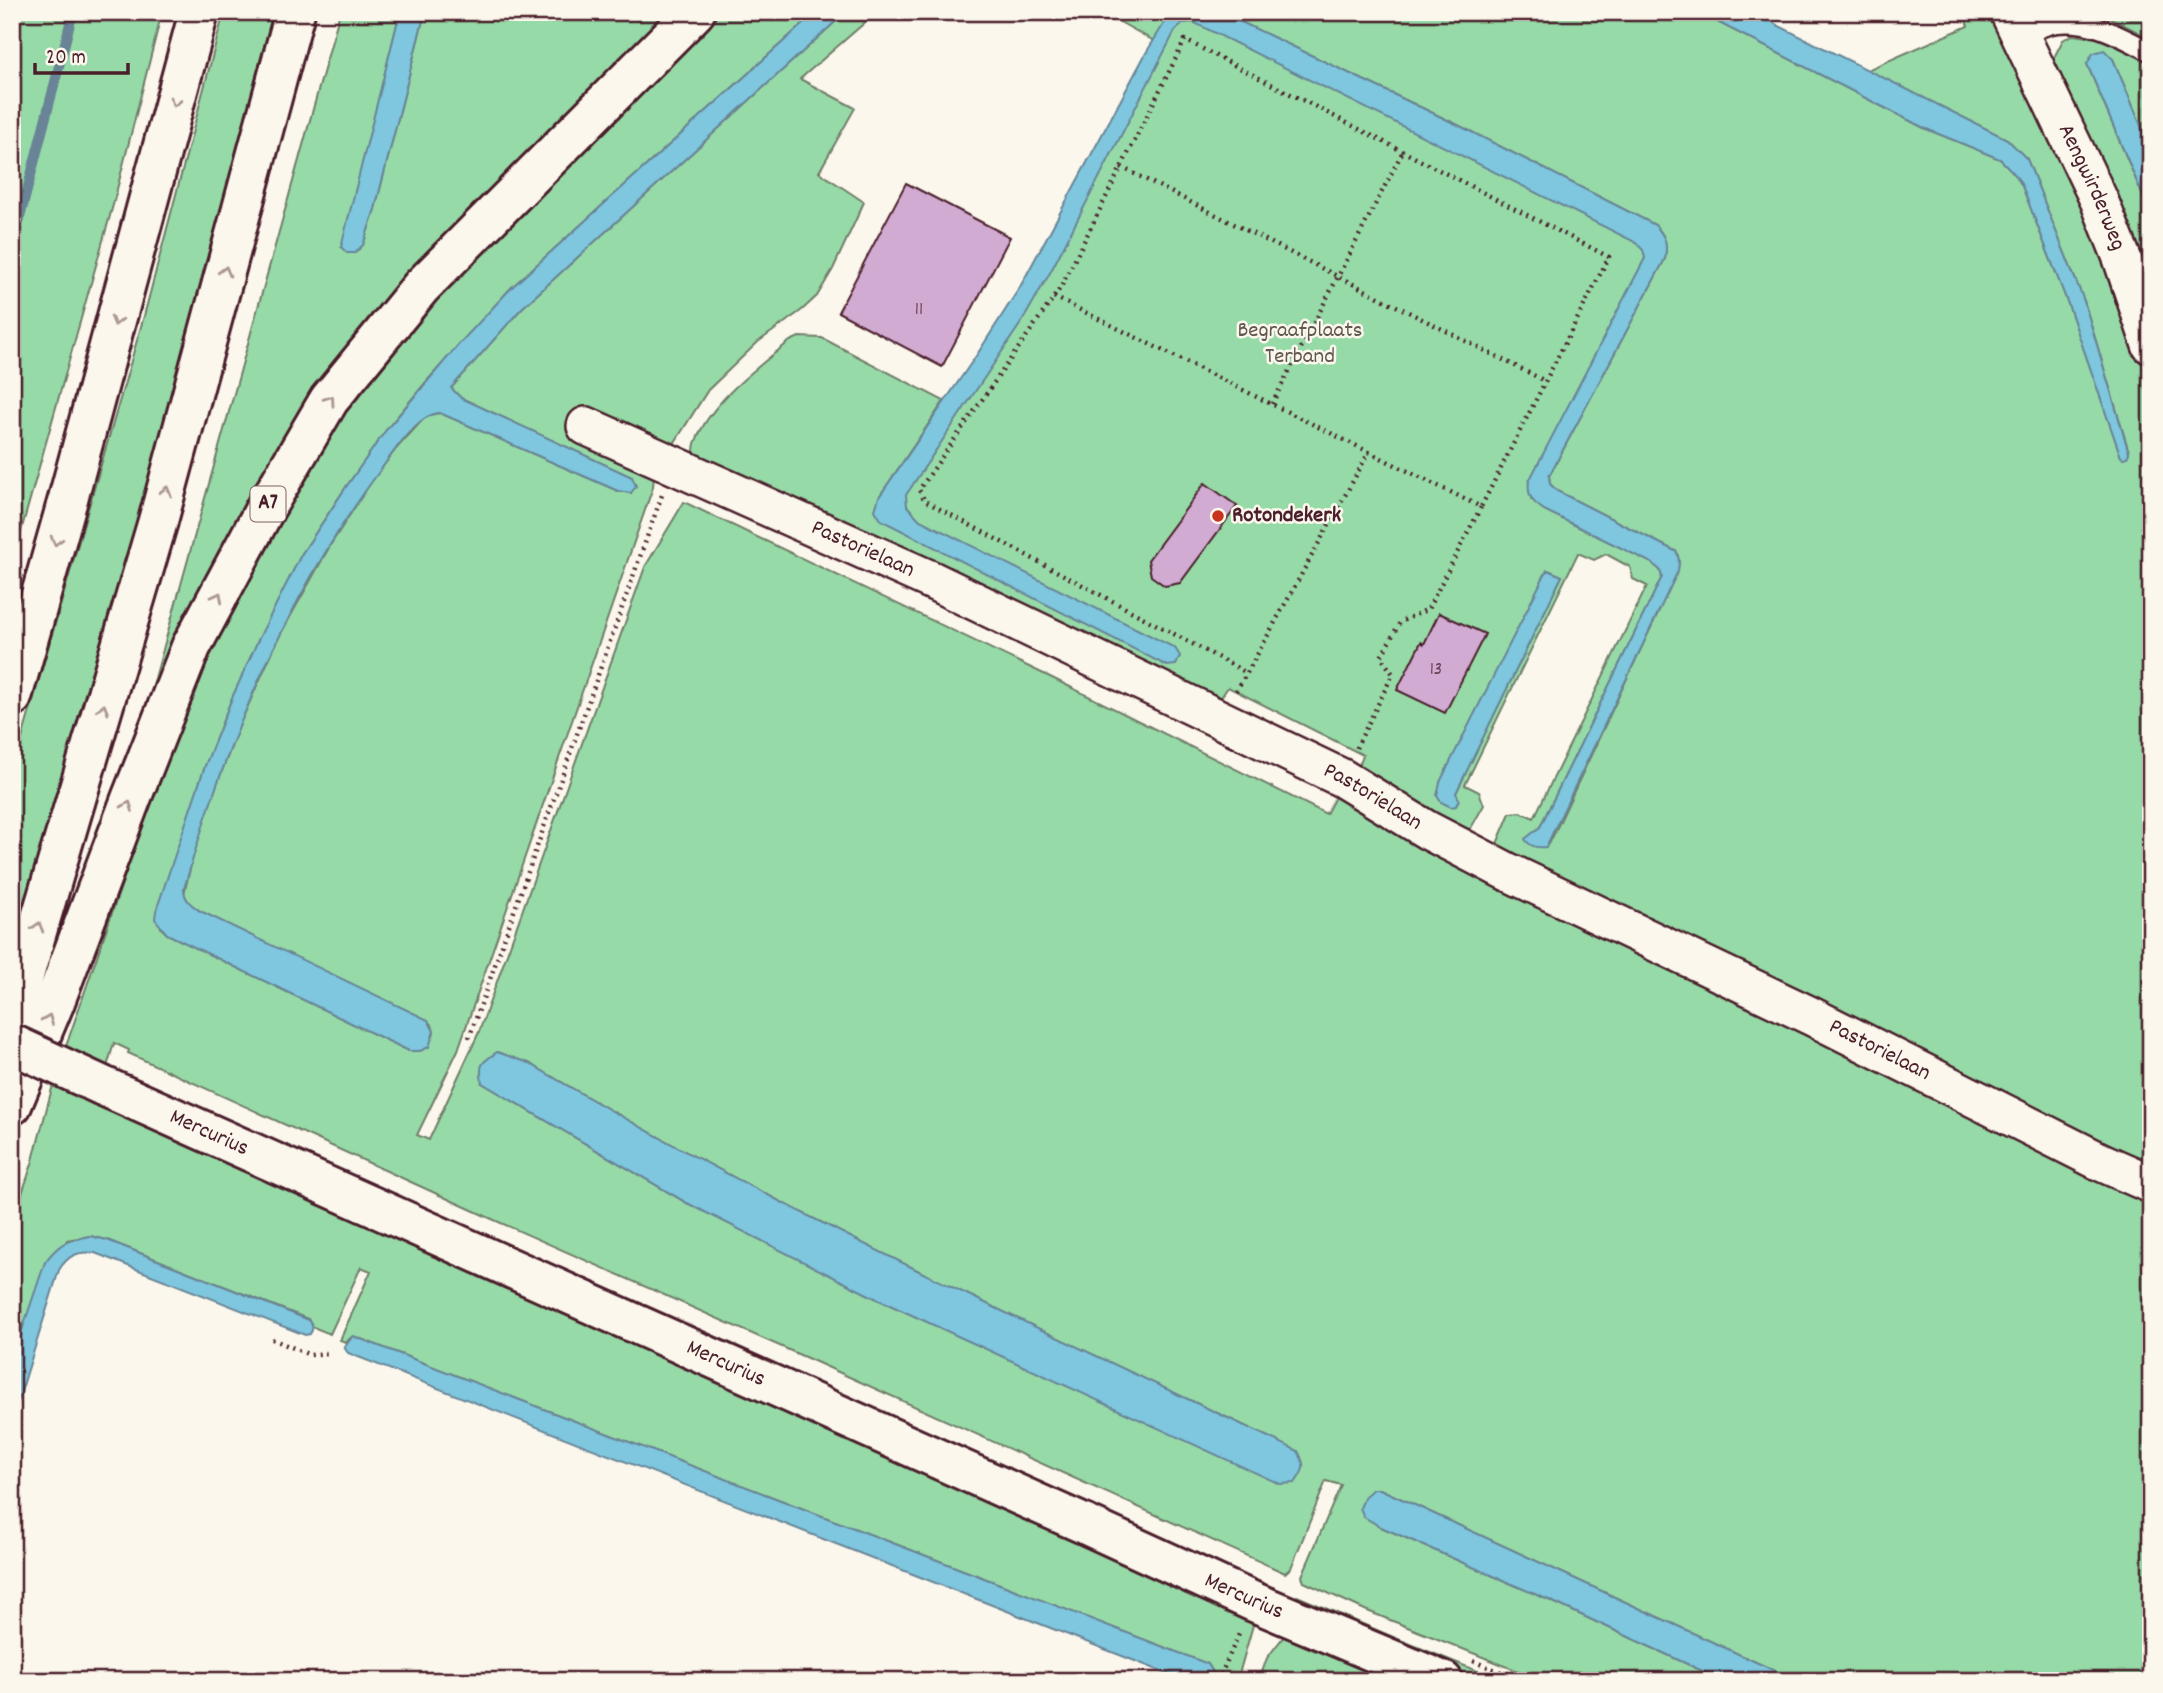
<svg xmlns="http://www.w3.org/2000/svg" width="2163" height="1693" font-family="Dekko,sans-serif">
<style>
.green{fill:#96dba7;stroke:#707d69;stroke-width:2;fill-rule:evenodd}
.water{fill:#7ec7de;stroke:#698496;stroke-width:2}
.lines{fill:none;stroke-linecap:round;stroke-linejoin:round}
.stream{stroke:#698496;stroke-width:10}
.building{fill:#d2abd3;stroke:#4a1f2b;stroke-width:2}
.service-casing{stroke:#4a1f2b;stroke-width:23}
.minor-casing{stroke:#4a1f2b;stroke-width:42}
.tertiary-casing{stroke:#4a1f2b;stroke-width:44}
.motorway-casing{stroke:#4a1f2b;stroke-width:44}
.path{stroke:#4a1f2b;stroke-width:4.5;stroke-dasharray:2 5;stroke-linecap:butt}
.service{stroke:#fbf7ec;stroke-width:18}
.minor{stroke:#fbf7ec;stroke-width:37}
.tertiary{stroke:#fbf7ec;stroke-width:38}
.motorway{stroke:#fbf7ec;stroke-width:38}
.tertiary-bridge-casing{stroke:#4a1f2b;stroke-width:44;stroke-linecap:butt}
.tertiary-bridge{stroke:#fbf7ec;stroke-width:38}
.oneway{stroke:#ab9695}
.poi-dot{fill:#c8321e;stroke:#fbf7ec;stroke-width:2.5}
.labels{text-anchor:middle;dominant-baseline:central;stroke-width:5;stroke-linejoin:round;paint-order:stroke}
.number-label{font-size:19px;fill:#6c4255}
.shield{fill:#fbf7ec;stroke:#7f6065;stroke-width:2}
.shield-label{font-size:21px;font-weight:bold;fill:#4a1f2b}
.street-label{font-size:23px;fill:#4a1f2b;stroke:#fbf7ec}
.park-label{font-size:23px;fill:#615750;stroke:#fbf7ec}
.poi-label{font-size:23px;font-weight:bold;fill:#4a1f2b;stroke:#fbf7ec;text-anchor:start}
</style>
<rect width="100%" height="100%" fill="#fbf7ec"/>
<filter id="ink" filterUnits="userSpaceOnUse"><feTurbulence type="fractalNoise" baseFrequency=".0143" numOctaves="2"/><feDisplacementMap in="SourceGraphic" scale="14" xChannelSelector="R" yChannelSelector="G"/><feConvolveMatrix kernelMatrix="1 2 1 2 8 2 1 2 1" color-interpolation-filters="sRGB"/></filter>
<g filter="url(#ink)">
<path class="green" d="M 12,12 L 162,12 L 113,205 L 12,563 Z
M 224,12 L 273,12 L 130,559 L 12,954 L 12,773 L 144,316 Z
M 340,12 L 400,12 L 342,247 L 363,245 L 375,209 L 425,12 L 669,12 L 299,418 L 241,512 L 195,609 L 162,684 L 152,689 Z
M 716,12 L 816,12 L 511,288 L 426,382 L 386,430 L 346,487 L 301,555 L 232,698 L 205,766 L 182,837 L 161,928 L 167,934 L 409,1051 L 420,1051 C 429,1042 437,1038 432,1025 L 200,911 L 189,903 L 184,894 L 195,848 L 213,794 L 242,719 L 280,635 L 331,544 L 369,485 L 396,449 L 427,415 L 440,413 L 618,491 L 631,493 L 632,477 L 461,398 L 451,388 L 521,309 L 846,12 L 877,12 L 800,79 L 855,108 L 819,172 L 864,202 L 833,269 L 817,296 L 802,310 L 758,342 L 708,390 L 675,442 L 662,453 L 654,475 L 653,487 L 458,1050 L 417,1135 L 429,1140 L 479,1032 L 645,567 L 684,502 L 1048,676 L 1326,814 L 1338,791 L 2151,1192 L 2151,1646 L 2138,1681 L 1797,1681 L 1380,1489 L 1373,1489 L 1381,1527 L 1551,1601 L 1724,1681 L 1543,1681 L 1365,1610 L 1304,1582 L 1302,1576 L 1341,1485 L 1326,1481 L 1291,1568 L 1285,1573 L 816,1362 L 492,1219 L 128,1053 L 129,1050 L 114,1043 L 97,1101 L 1255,1618 L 1237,1681 L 1212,1681 L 1214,1674 L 1208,1664 L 353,1336 L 346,1342 L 340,1340 L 371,1271 L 361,1267 L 330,1334 L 313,1327 L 308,1319 L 107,1240 L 90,1236 L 67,1240 L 22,1328 L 12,1360 L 12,1223 L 32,1164 L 54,1081 L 188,692 L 256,557 L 327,436 L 371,372 L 445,285 ZM 529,1063 C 776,1210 1038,1328 1297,1451 L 687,1203 L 482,1083 Z
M 1102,12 L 1171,12 L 1154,41 Z
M 1185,12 L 1659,243 L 1531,499 L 1544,510 L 1652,563 L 1660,570 L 1662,577 L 1540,827 L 1533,834 L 1546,847 L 1553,836 L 1678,570 L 1679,561 L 1677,552 L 1557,491 L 1550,484 L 1549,476 L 1665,259 C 1668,243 1665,236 1655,225 L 1458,125 L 1220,12 L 1698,12 L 1924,128 L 2000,159 L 2017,176 L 2022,186 L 2068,304 L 2121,456 L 2124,458 L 2127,457 L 2129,452 L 2084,301 L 2027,159 L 2007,139 L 1867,70 L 1968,26 L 1963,12 L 1996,12 L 2035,95 L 2124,302 L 2151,382 L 2151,1174 L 1509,863 L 1496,846 L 1510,813 L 1520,812 L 1534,818 L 1647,586 L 1633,579 L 1630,567 L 1606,554 L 1594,560 L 1578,553 L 1465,785 L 1479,792 L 1484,805 L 1471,828 L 1459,833 L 1360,775 L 1360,763 L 1363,755 L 1228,687 L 1218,702 L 694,462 C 694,456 693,447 696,441 C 711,401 758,367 790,341 L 799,337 L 822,338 L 944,401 L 879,497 L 887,513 L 954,403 L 1159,44 ZM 1548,570 L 1562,576 L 1456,793 Z
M 2096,12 L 2151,12 L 2151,39 L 2103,14 Z
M 2072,35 L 2105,39 L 2151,62 L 2151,149 L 2113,59 L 2087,64 L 2151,215 L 2151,260 L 2135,258 L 2049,67 L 2063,40 Z
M 1297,1596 L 1393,1637 L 1502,1681 L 1477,1681 L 1294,1606 Z
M 1288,1631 L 1405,1681 L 1259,1681 L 1267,1658 Z"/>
<path class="water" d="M 400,12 L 425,12 L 375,209 L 363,245 L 355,253 L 347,253 L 341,247 Z
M 816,12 L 846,12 L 521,309 L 451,388 L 461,398 L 632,477 L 636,486 L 631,493 L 618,491 L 440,413 C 419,413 396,449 384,465 C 290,591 226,739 184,889 C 184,900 192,905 200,911 L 428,1020 L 434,1031 L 429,1047 L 420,1051 L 409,1051 L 167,934 L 155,919 L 156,911 L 205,766 L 232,698 L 259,638 L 301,555 L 346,487 L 386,430 L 459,344 L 511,288 Z
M 1171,12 L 1220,12 L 1458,125 L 1655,225 C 1665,236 1668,243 1665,259 L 1549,476 L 1550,484 L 1557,491 L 1677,552 L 1679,561 L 1678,571 L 1546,847 C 1537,848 1530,847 1525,839 L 1540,827 L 1662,577 L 1660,570 L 1652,563 L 1544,510 C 1532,502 1527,496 1529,481 L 1645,258 L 1643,250 L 1635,242 L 1193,22 L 1183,23 L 1175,31 L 1051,271 L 1023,320 L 906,495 L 907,506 L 920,520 L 1175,648 L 1180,656 L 1176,665 L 1167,666 L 881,520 L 875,510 L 879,497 L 978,353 L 1020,287 L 1146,53 Z
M 1698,12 L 1761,12 L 1775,24 L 2007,139 L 2027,159 L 2084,301 L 2129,453 L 2127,457 L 2123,458 L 2121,457 L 2068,304 L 2022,186 C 2016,174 2009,168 2000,159 L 1924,128 Z
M 2104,50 L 2113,59 L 2151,149 L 2151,215 L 2087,64 L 2093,53 Z
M 1547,570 L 1562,576 L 1456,793 L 1459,799 L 1456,806 L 1451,807 L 1441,802 L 1437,796 L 1440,782 Z
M 497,1052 L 529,1063 C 776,1210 1038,1328 1298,1451 C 1306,1466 1305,1469 1295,1483 L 1280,1484 L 879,1300 L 687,1203 L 482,1083 C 479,1063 481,1063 497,1052 Z
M 90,1236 L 107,1240 L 309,1320 C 313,1325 314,1328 310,1334 L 305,1335 L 95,1253 C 78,1251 68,1255 59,1270 L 12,1421 L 12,1360 L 45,1262 C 59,1243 67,1240 90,1236 Z
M 353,1336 L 1208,1664 L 1214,1674 L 1212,1681 L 1186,1681 L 348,1353 L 344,1347 Z
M 1373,1489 L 1380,1489 L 1797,1681 L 1724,1681 L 1551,1601 L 1381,1527 L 1364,1517 L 1360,1508 L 1365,1496 Z"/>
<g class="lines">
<path class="stream" d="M 15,237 L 73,12"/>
</g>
<path class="building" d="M 906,183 L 1010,237 L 942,367 L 838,312 Z
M 1205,483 L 1237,506 L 1180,583 L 1165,586 L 1151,576 L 1148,560 Z
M 1439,613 L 1485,634 L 1445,713 L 1397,690 L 1421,642 L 1424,644 Z"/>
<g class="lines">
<defs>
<path id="service" d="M 2021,36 C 2032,32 2045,24 2057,23 C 2092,19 2121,37 2151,52"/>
<g id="minor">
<path id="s1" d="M 2009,12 L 2099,200 L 2122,258 L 2151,345"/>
<path id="s2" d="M 586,426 L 931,580 L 1342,778 L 1427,830 L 1506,871 L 1811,1016 L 2101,1162 L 2151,1184"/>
</g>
<g id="tertiary">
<path id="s3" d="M 103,1086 L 1084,1524 L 1254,1602 L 1443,1681"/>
</g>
<path id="motorway" d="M 12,697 L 68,499 L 199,12
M 12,1016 L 158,521 L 295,12
M 12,1105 L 54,1004 L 131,799 L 191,647 L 266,507 L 329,400 L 421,287 L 695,12"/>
</defs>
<use href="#service" class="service-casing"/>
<use href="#minor" class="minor-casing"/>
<use href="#tertiary" class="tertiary-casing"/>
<use href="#motorway" class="motorway-casing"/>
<path class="path" d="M 1121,167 L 1545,381
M 1054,297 L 1369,452
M 1272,404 L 1403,151
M 1236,691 L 1247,673 L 1369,452 L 1481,507 L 1609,257 L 1185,40 L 1061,287 L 919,490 L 925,501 L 1247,673
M 1356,748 L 1393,674 L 1381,657 L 1400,622 L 1428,609 L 1481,507
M 469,1038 L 662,495
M 272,1339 L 310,1355 L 327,1353
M 1473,1661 L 1524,1681
M 1218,1681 L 1239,1634"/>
<use href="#service" class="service"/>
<use href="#minor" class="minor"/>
<use href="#tertiary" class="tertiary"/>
<use href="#motorway" class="motorway"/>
<defs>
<path id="tertiary-bridge" d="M 12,1044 L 103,1086"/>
</defs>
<use href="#tertiary-bridge" class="tertiary-bridge-casing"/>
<use href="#tertiary-bridge" class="tertiary-bridge"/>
</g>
<defs><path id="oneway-chevron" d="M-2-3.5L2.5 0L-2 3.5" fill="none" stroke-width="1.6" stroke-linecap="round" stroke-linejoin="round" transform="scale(1.75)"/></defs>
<g class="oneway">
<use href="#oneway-chevron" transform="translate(175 102) rotate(105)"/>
<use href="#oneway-chevron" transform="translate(225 271) rotate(-75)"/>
<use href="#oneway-chevron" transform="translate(116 321) rotate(105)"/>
<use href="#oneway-chevron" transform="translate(330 400) rotate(-55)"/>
<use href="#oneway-chevron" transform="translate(166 491) rotate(-75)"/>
<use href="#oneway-chevron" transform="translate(56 541) rotate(106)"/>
<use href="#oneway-chevron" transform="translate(218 597) rotate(-62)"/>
<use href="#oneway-chevron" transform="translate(103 709) rotate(-74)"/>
<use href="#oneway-chevron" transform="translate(128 806) rotate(-69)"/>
<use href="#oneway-chevron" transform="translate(38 927) rotate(-74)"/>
<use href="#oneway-chevron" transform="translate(48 1019) rotate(-68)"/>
</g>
</g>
<circle class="poi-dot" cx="1218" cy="516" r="7"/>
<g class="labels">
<g class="number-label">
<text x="919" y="310">11</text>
<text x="1436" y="670">13</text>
</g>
<rect class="shield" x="250.5" y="486.5" width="35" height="35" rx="5"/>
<g class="shield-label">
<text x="268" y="504">A7</text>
</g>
<g class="street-label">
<text stroke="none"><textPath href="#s1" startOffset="194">Aengwirderweg</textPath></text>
<text stroke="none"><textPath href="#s2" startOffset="303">Pastorielaan</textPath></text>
<text stroke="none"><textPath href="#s2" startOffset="870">Pastorielaan</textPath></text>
<text stroke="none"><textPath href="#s2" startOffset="1437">Pastorielaan</textPath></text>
<text stroke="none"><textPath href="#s3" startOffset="116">Mercurius</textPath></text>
<text stroke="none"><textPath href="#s3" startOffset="682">Mercurius</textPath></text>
<text stroke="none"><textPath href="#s3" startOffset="1250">Mercurius</textPath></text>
</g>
<g class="park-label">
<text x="1300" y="331">Begraafplaats<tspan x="1300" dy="26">Terband</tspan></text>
</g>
<g class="poi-label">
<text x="1232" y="516">Rotondekerk</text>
</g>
</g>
<rect width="2163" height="1693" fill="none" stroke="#fbf7ec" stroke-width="42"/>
<rect x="21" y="21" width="2121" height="1651" fill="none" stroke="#4a1f2b" stroke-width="2.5" filter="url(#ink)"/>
<path d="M35 63v10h93v-10" fill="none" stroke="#4a1f2b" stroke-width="3.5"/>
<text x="46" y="63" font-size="21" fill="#4a1f2b" stroke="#fbf7ec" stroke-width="5" paint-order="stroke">20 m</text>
</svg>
